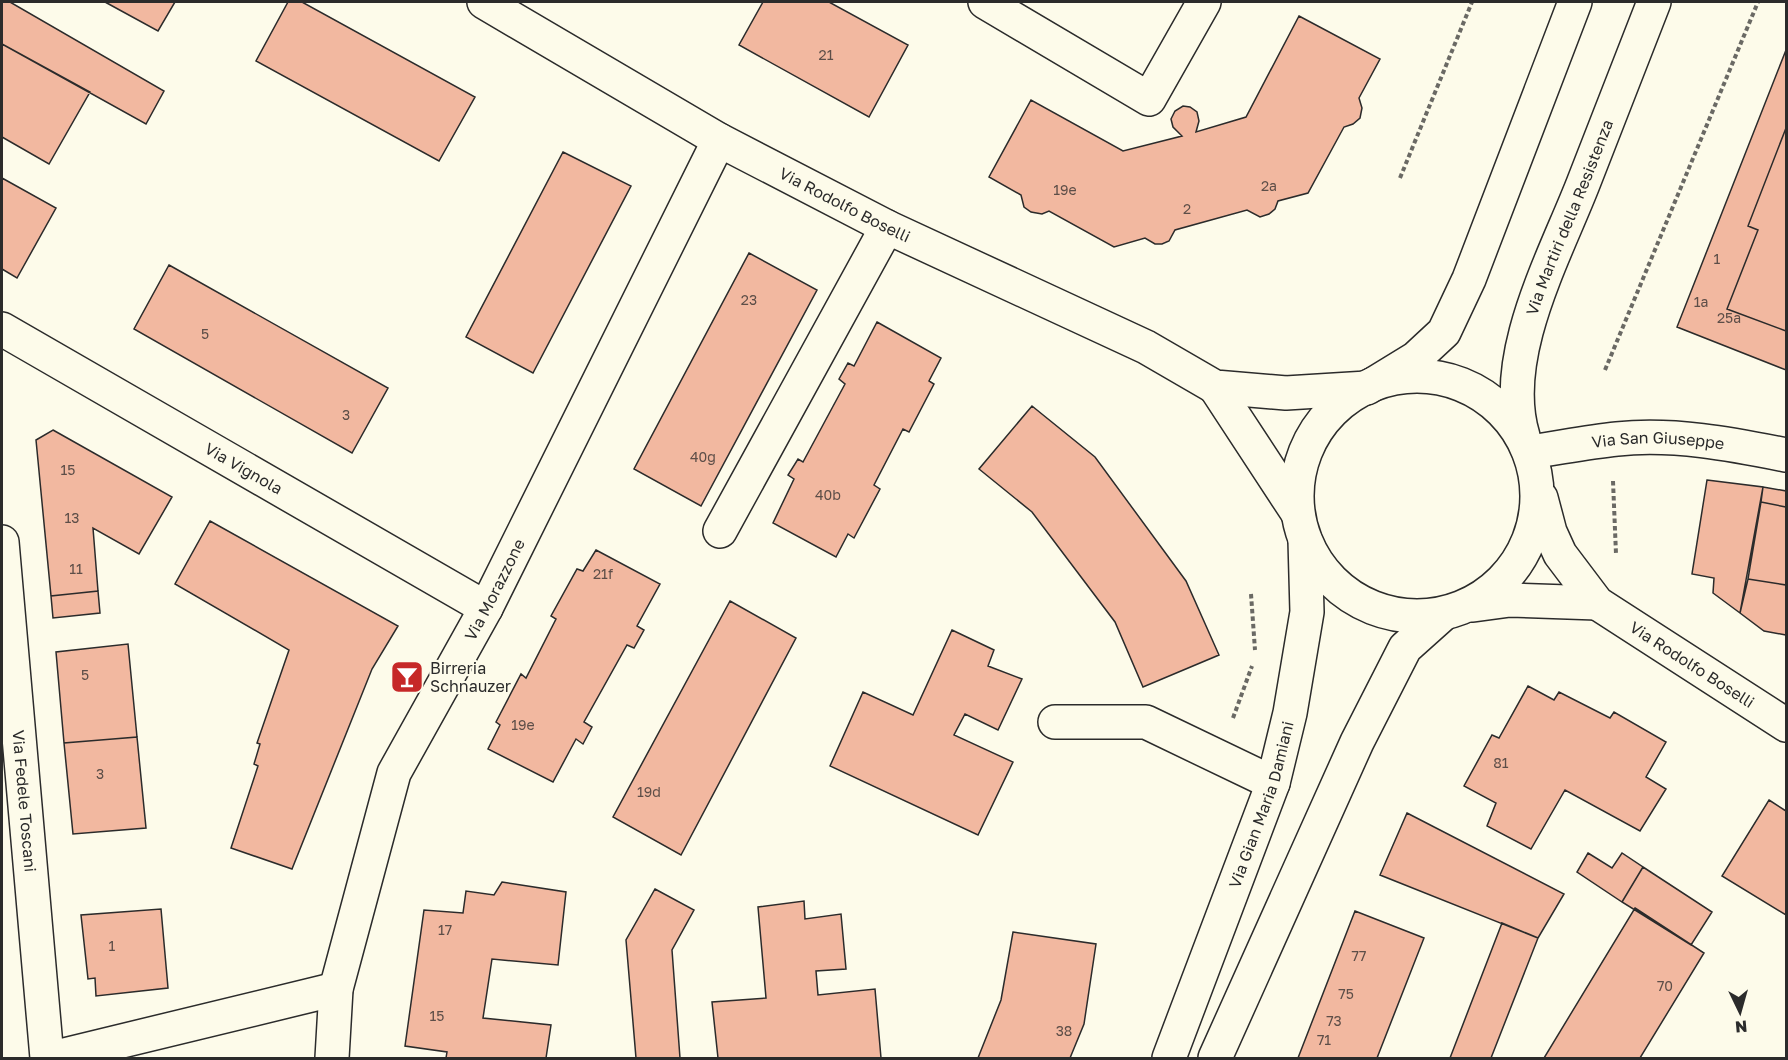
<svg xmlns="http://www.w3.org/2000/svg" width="1788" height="1060" font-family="'Golos Text',sans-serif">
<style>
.building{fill:#f2b8a0;stroke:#2b2b2b;stroke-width:1.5}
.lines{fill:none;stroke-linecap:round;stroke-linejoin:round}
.minor-casing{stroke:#2b2b2b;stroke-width:36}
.tertiary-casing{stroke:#2b2b2b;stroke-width:36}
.path{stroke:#6a6964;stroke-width:4;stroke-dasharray:4.5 3;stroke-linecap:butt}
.minor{stroke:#fdfbea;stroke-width:33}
.tertiary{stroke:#fdfbea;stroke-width:33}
.labels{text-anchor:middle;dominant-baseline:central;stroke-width:4.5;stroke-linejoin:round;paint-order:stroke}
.number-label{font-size:14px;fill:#5d4e48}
.street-label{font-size:16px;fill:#2b2b2b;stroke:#fdfbea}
.poi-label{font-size:16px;fill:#2b2b2b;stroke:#fdfbea;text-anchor:start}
</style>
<rect width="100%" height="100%" fill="#fdfbea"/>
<path class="building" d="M 2,2 L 10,2 L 164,91 L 146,124 L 2,44 Z
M 105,2 L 175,2 L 158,31 Z
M 288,2 L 302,2 L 475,97 L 439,161 L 256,61 Z
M 763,2 L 829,2 L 908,45 L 869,117 L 739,45 Z
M 1299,16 L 1380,59 L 1359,98 L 1362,108 L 1360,118 L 1353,124 L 1344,127 L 1308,193 L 1278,201 L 1275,209 L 1269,214 L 1260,217 L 1247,210 L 1175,230 L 1169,241 L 1162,244 L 1155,244 L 1145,238 L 1114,247 L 1049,211 L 1042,214 L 1031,212 L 1024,207 L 1021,195 L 989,177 L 1031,100 L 1123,151 L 1182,136 L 1173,127 L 1171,119 L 1175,111 L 1183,106 L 1190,107 L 1197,112 L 1199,121 L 1196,132 L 1246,117 Z
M 2,44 L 90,92 L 49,164 L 2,137 Z
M 1786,50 L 1786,128 L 1748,226 L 1758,230 L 1727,309 L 1786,331 L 1786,370 L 1677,327 Z
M 1786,128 L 1786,331 L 1727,309 L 1758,230 L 1748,226 Z
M 563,152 L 631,186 L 533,373 L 466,337 Z
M 2,178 L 56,208 L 17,278 L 2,269 Z
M 749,253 L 817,290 L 701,506 L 634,469 Z
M 169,265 L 388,388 L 352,453 L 134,329 Z
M 877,322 L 941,358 L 929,381 L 934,384 L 909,432 L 903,429 L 874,485 L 880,489 L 854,538 L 848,534 L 836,557 L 773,523 L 794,479 L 788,475 L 798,459 L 803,462 L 845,384 L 839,379 L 848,363 L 854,366 Z
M 1032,406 L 1095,457 L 1186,581 L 1219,655 L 1143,687 L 1115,622 L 1032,512 L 979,469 Z
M 53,430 L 172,497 L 139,554 L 93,528 L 98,591 L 51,596 L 36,440 Z
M 1707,480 L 1763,487 L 1740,613 L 1713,593 L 1714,578 L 1692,574 Z
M 1763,487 L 1786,491 L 1786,507 L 1761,502 Z
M 1761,502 L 1786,507 L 1786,585 L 1748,579 Z
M 210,521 L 398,626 L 372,669 L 292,869 L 231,848 L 258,766 L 254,764 L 260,744 L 257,743 L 289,650 L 175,584 Z
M 596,550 L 660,584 L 637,626 L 644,630 L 634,648 L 627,645 L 584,722 L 592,727 L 583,744 L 576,739 L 553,782 L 488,749 L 500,725 L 496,722 L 521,674 L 526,678 L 556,619 L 551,616 L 577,569 L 583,571 Z
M 1748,579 L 1786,585 L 1786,635 L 1764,631 L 1740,613 Z
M 98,591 L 100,613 L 53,618 L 51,596 Z
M 730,601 L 796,638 L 681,855 L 613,817 Z
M 952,630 L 994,650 L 988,666 L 1022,679 L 998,730 L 965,714 L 954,735 L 1013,762 L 978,835 L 830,766 L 863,692 L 913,715 Z
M 128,644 L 137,737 L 64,743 L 56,652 Z
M 1528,686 L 1554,700 L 1559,692 L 1610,718 L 1614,712 L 1666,742 L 1646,777 L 1666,789 L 1640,831 L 1565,790 L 1531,849 L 1487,826 L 1496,803 L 1464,786 L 1492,735 L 1499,738 Z
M 137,737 L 146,828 L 73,834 L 64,743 Z
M 1769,800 L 1786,811 L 1786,915 L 1722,876 Z
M 1407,813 L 1564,894 L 1538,938 L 1380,875 Z
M 1588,853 L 1612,868 L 1622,853 L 1643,867 L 1622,902 L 1577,872 Z
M 1643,867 L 1712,912 L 1691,945 L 1622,902 Z
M 502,882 L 566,892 L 558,965 L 492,959 L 483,1018 L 551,1025 L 546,1058 L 446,1058 L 447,1052 L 405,1046 L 424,910 L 463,913 L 466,891 L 494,895 Z
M 655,889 L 694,910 L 672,950 L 680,1058 L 636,1058 L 626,940 Z
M 804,901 L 805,919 L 841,914 L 846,969 L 816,971 L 818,995 L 875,989 L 881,1058 L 718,1058 L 712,1002 L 766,998 L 758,907 Z
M 1635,908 L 1704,953 L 1640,1058 L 1544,1058 Z
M 161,909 L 168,988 L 96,996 L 95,978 L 88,979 L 81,915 Z
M 1355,911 L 1424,938 L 1377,1058 L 1298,1058 Z
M 1502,923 L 1538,938 L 1491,1058 L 1450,1058 Z
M 1013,932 L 1096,944 L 1084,1024 L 1070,1058 L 978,1058 L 1001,1000 Z"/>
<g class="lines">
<defs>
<g id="minor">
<path d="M 985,2 L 1149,99 L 1204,2"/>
<path id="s1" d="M 2,329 L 486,608"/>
<path id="s2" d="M 1529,452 C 1558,448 1587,442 1617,439 C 1673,433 1731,444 1786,455"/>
<path d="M 720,531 L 887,227"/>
<path id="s3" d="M 2,542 L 47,1058"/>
<path d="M 1055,722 L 1146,722 L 1273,783"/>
<path d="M 52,1058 L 336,989"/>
<path id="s4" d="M 332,1058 L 336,989 L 394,773 L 486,608 L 719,140"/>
<path id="s5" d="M 1169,1058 L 1273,783 L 1290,713 L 1307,612 L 1305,540"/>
<path d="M 1215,1058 L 1357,742 L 1405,648 L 1443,614"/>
</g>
<g id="tertiary">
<path id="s6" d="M 484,2 L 719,140 L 887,227 L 1146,347 L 1215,387 L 1286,393 L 1367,388 L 1416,358 L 1444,332 L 1469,279 L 1575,2"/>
<circle cx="1417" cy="496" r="120"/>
<path d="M 1215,387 L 1297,512"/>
<path id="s7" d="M 1523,436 C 1499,357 1554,258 1583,184 C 1607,123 1630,62 1654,2"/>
<path id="s8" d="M 1541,498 L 1550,532 L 1560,554 L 1597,603 L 1786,725"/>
<path d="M 1473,605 L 1510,600 L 1597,603"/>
</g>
</defs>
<use href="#minor" class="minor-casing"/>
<use href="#tertiary" class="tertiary-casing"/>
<path class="path" d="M 1400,178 L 1472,2
M 1605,370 L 1758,2
M 1613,481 L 1616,554
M 1251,594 L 1255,650
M 1233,718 L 1252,666"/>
<use href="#minor" class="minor"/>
<use href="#tertiary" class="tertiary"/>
</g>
<defs>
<symbol id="bar-square" viewBox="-11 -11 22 22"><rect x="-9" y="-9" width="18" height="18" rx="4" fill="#c62828" stroke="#fdfbea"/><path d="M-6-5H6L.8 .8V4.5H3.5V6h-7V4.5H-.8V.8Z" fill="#fff"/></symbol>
</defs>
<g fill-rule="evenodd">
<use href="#bar-square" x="388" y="658" width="38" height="38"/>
</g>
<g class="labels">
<g class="number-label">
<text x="826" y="54">21</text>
<text x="1269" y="185">2a</text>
<text x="1065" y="189">19e</text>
<text x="1187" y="208">2</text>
<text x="1717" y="258">1</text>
<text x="749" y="299">23</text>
<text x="1701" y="301">1a</text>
<text x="1729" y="317">25a</text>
<text x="205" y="333">5</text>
<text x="346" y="414">3</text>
<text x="703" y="456">40g</text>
<text x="68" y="469">15</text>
<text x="828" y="494">40b</text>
<text x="72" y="517">13</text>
<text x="76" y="568">11</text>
<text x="603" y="573">21f</text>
<text x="85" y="674">5</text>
<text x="523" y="724">19e</text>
<text x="1501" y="762">81</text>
<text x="100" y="773">3</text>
<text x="649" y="791">19d</text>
<text x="445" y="929">17</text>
<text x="112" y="945">1</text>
<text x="1359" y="955">77</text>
<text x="1665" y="985">70</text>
<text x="1346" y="993">75</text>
<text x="437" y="1015">15</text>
<text x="1334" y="1020">73</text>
<text x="1064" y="1030">38</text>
<text x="1324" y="1039">71</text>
</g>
<g class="street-label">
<text stroke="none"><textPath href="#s6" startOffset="414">Via Rodolfo Boselli</textPath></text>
<text stroke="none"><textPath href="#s7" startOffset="228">Via Martiri della Resistenza</textPath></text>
<text stroke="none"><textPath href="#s2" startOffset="130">Via San Giuseppe</textPath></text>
<text stroke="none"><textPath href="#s1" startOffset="279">Via Vignola</textPath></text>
<text stroke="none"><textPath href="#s4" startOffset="502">Via Morazzone</textPath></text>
<text stroke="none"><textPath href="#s8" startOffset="234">Via Rodolfo Boselli</textPath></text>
<text stroke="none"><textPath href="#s3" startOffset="260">Via Fedele Toscani</textPath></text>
<text stroke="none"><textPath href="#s5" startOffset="270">Via Gian Maria Damiani</textPath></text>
</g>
<g class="poi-label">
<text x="430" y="668">Birreria<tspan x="430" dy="18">Schnauzer</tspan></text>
</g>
</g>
<rect width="1788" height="1060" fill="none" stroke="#2b2b2b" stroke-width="6"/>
<g transform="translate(1740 1012) rotate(175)" stroke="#fdfbea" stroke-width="4.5" paint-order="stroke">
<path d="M0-4.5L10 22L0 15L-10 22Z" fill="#2b2b2b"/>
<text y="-9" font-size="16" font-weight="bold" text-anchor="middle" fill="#2b2b2b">N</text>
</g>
</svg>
